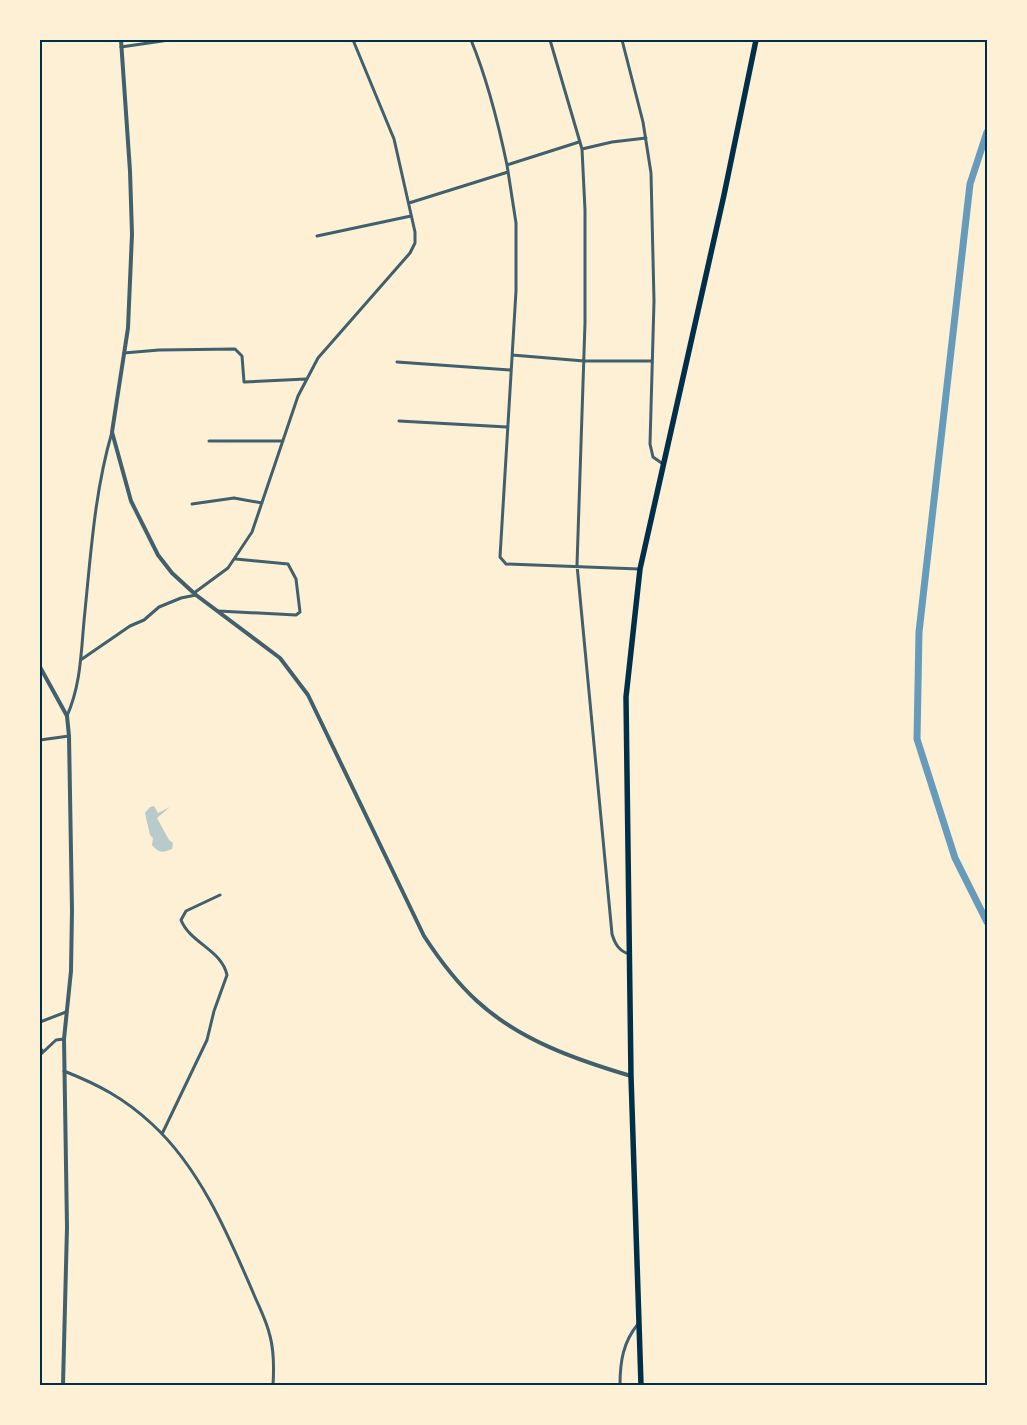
<svg xmlns="http://www.w3.org/2000/svg" width="1027" height="1425" font-family="Montserrat,sans-serif">
<style>
.green{fill:#b9caca}
.lines{fill:none;stroke-linecap:round;stroke-linejoin:round}
.canal{stroke:#669bbc;stroke-width:7}
.minor{stroke:#3f606c;stroke-width:3}
.tertiary{stroke:#3f606c;stroke-width:4}
.trunk{stroke:#003049;stroke-width:5.5}
.neatline{fill:none;stroke:#003049;stroke-width:2}
</style>
<rect width="100%" height="100%" fill="#fdf0d5"/>
<path class="green" d="M 154,806 L 158,813 L 170,807 L 157,818 L 169,840 L 173,843 L 172,849 C 162,853 159,853 152,845 L 153,838 L 150,835 L 145,813 L 150,807 Z"/>
<g class="lines">
<path class="canal" d="M 987,132 L 970,184 L 919,632 L 917,739 L 955,858 L 987,922"/>
<path class="minor" d="M 471,40 C 488,81 498,122 507,165
M 550,40 L 582,149 L 585,210 L 585,323 L 577,565 L 612,934 C 615,944 619,951 629,954
M 622,40 L 643,122 L 651,173 L 654,301 L 650,444 L 653,457 L 663,464
M 121,47 L 169,40
M 579,142 L 507,165 L 516,223 L 516,291 L 500,557 L 506,564 L 639,569
M 582,149 L 612,142 L 646,138
M 409,203 L 508,172
M 317,236 L 411,216
M 124,353 L 159,350 L 235,349 L 242,356 L 244,382 L 306,379
M 512,355 L 584,361 L 651,361
M 397,362 L 511,370
M 399,421 L 507,427
M 209,441 L 283,441
M 192,504 L 234,498 L 262,503
M 194,593 L 228,568 L 252,532 L 298,396 L 318,358 L 410,253 L 415,243 L 415,232 L 394,139 L 353,40
M 218,611 L 296,615 L 300,612 L 296,579 L 288,564 L 236,559
M 82,659 L 130,626 L 144,620 L 159,607 L 181,598 L 196,595
M 67,716 C 82,682 81,647 85,611 C 91,551 95,490 112,432
M 40,740 L 69,736
M 40,1022 L 66,1012
M 40,1048 L 43,1052
M 40,1055 L 56,1040 L 64,1039
M 64,1071 C 99,1085 124,1098 152,1124 C 199,1167 227,1232 252,1290 C 258,1305 266,1319 270,1336 C 274,1351 274,1369 273,1385
M 162,1134 L 207,1040 L 214,1011 L 227,975 C 222,950 190,943 181,920 L 186,911 L 220,895
M 620,1385 C 620,1362 623,1342 638,1324"/>
<path class="tertiary" d="M 121,40 L 130,171 L 132,234 L 128,328 L 112,432 L 131,501 L 158,555 L 172,573 L 196,595 L 280,658 L 308,695 L 424,936 C 439,959 456,982 477,1001 C 519,1040 577,1060 631,1076
M 40,667 L 67,716 L 69,736 L 72,910 L 71,971 L 64,1039 L 67,1227 L 63,1385"/>
<path class="trunk" d="M 641,1385 L 631,1076 L 626,697 L 640,569 L 724,195 L 756,40"/>
</g>
<rect width="1027" height="1425" fill="none" stroke="#fdf0d5" stroke-width="82"/>
<rect x="41" y="41" width="945" height="1343" class="neatline"/>
</svg>
